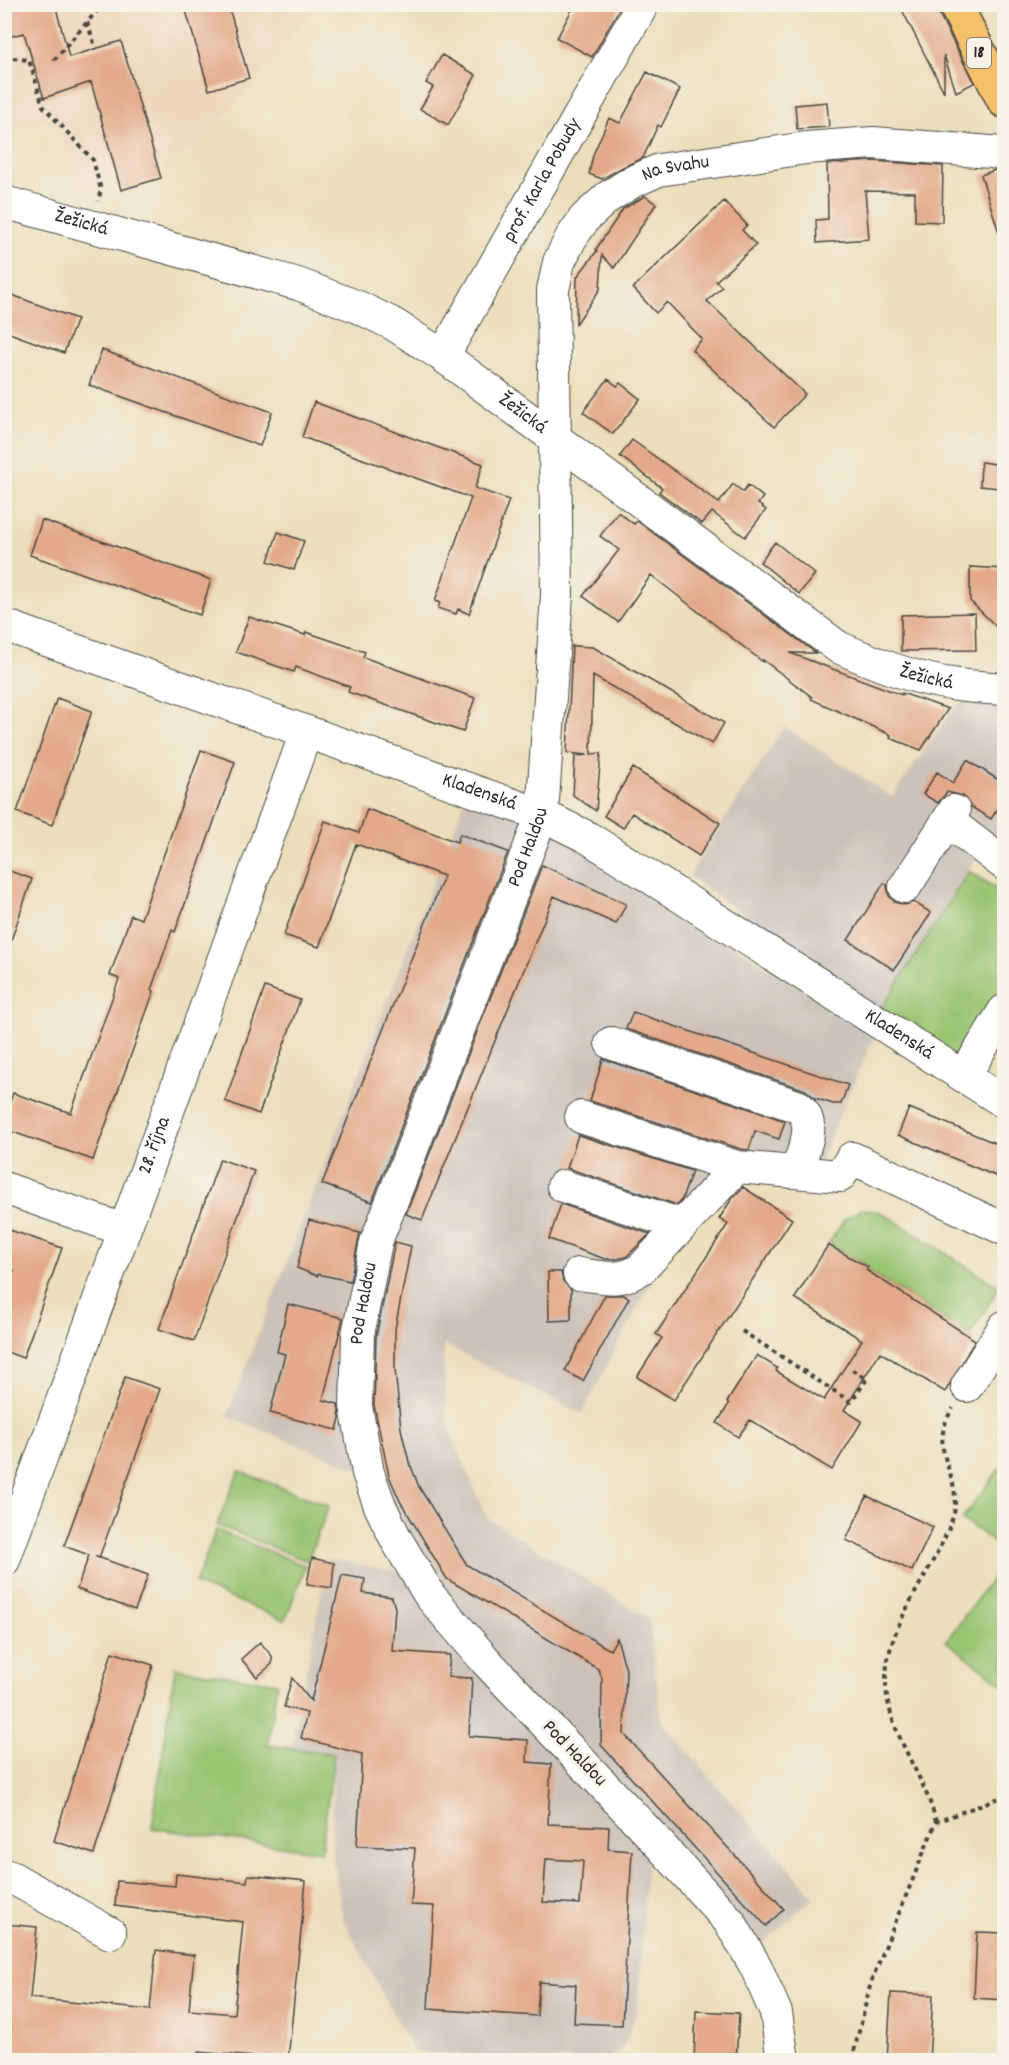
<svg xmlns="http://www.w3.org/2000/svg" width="1009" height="2065" font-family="Dekko,sans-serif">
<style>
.built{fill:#eed6bb}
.industrial{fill:#ccc2b9}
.green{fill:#99c471;stroke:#62784e;stroke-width:1.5}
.building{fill:#e3a988;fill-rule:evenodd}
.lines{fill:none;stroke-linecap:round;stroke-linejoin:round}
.minor-casing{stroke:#484641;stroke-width:34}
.major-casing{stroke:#484641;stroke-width:36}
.path{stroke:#484641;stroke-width:4;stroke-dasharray:4.5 4.5;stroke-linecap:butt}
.minor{stroke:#fff;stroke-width:32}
.major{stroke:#f4c16a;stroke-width:33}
.labels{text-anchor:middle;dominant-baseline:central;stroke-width:6;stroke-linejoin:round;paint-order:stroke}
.shield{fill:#f7f3e8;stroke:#686764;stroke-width:1.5}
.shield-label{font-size:18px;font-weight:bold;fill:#2b2b2b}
.street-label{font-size:20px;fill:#2b2b2b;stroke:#f7f3e8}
</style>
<rect width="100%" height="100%" fill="#f7f3e8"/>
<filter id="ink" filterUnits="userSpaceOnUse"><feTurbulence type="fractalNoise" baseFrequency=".0167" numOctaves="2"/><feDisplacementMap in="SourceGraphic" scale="12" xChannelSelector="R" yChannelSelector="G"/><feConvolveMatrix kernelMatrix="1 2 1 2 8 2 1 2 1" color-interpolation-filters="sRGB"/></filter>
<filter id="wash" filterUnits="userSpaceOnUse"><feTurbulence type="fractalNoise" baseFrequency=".008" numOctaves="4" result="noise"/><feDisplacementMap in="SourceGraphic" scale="24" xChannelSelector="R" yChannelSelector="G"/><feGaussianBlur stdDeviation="1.35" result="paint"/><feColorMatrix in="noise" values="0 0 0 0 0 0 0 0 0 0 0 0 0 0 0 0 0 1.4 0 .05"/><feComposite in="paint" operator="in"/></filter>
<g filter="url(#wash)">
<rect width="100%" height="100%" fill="#ebdebb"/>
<path class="built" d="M 4,5 L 318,5 L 197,148 L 81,191 L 53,118 L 5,135 Z"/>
<path class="industrial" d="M 958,702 L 1004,707 L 1004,843 L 988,840 L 878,1011 L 689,876 L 784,727 L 892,797 Z
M 466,797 L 537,821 L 875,1035 L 806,1192 L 740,1174 L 681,1224 L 582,1414 L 443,1344 L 447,1424 L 486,1517 L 649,1619 L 662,1722 L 814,1897 L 758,1948 L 649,1834 L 637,2011 L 625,2043 L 609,2060 L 524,2060 L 413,2051 L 343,1919 L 332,1856 L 333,1754 L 291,1749 L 328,1559 L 411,1574 L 368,1473 L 227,1416 Z"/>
<path class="green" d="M 969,871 L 1004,894 L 1004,991 L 960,1060 L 881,1009 Z
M 862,1209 L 881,1212 L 999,1287 L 970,1335 L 867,1270 L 868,1266 L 829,1243 L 844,1220 Z
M 1004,1463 L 1004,1533 L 996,1544 L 962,1519 Z
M 239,1471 L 329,1506 L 307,1561 L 217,1525 Z
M 216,1530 L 306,1566 L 285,1620 L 195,1584 Z
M 1004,1562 L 1004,1685 L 946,1641 Z
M 175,1668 L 277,1683 L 268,1745 L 334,1754 L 321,1852 L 152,1828 Z"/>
<g id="blocks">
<path class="building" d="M 4,4 L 55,4 L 69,57 L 121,41 L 161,178 L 121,190 L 91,82 L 44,98 L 24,33 L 4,38 Z
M 184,4 L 228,4 L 249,78 L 209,90 Z
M 575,4 L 622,4 L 592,57 L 557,38 Z
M 899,4 L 934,4 L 974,83 L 956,92 L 944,55 L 944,92 Z
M 442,55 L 476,75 L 448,125 L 420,109 L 433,87 L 426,83 Z
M 647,72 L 680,89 L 661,127 L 658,125 L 643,158 L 623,167 L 602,179 L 589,174 L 593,155 L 609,118 L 620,123 Z
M 827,102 L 829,127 L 797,129 L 795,105 Z
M 873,161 L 943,166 L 942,222 L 915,221 L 915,192 L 865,191 L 869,239 L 817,243 L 816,220 L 828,219 L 827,164 Z
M 995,170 L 1005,171 L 1005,235 L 1000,236 L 981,175 Z
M 645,196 L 656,204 L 614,268 L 602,255 L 600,289 L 576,324 L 577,277 L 597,251 L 596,249 L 623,209 Z
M 724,201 L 747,225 L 742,230 L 756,245 L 716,281 L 722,287 L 707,301 L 805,394 L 774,427 L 692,350 L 702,339 L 667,302 L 656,313 L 633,288 Z
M 4,292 L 77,319 L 64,353 L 4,331 Z
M 102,350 L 272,412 L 260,446 L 89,385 Z
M 608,379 L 617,386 L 620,383 L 640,399 L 613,434 L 583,412 Z
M 314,402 L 483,464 L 475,488 L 509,500 L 469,614 L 458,609 L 456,614 L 438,608 L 440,603 L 435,601 L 471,498 L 302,437 Z
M 632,440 L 719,503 L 733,484 L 743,492 L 748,485 L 763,497 L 758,504 L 766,510 L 745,537 L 712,512 L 702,524 L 659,492 L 662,488 L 620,456 Z
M 981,462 L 1002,465 L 999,488 L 980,486 Z
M 618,512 L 634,524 L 637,521 L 816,653 L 790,653 L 902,695 L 902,693 L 948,709 L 921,750 L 890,738 L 891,735 L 811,699 L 812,697 L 763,660 L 763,662 L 651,575 L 618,622 L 583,596 L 619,550 L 600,536 Z
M 42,520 L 211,580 L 200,615 L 30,555 Z
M 278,532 L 304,541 L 294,570 L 268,561 Z
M 775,542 L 815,574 L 799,594 L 760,562 Z
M 970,567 L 1005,569 L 1005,635 L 970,601 Z
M 975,613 L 976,650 L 901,651 L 901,615 Z
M 249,617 L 305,635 L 306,632 L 365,652 L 363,657 L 475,698 L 463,732 L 348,692 L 350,687 L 296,667 L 294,672 L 236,652 Z
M 572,646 L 593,647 L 724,723 L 712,744 L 593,676 L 591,754 L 601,753 L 596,811 L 573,795 L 575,756 L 588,755 L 567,753 Z
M 57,698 L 92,711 L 52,825 L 17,812 Z
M 201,750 L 235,762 L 175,932 L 172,930 L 151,990 L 154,991 L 93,1160 L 4,1129 L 4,1120 L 13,1093 L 71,1113 L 119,979 L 110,975 L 131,915 L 141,919 Z
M 967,760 L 1005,784 L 1005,797 L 991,819 L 971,807 L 963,796 L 947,792 L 938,803 L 923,794 L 937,772 L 953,783 Z
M 633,768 L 720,823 L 699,856 L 632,813 L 623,828 L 604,816 Z
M 367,809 L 457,842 L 460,834 L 508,852 L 372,1202 L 322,1184 L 444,876 L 356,844 L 319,947 L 284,935 L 325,821 L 359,833 Z
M 542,865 L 626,904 L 616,924 L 554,896 L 422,1220 L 406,1214 Z
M 4,869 L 32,879 L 8,949 L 4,948 Z
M 884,883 L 887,885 L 889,896 L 895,902 L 905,905 L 914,902 L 931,913 L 894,970 L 848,940 Z
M 265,987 L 300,1000 L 259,1114 L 225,1101 Z
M 633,1012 L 848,1085 L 841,1104 L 833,1104 L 815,1098 L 805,1090 L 626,1029 Z
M 603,1059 L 785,1121 L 779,1139 L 755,1131 L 749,1150 L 741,1149 L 590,1101 Z
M 909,1108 L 1005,1147 L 1005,1180 L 898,1135 Z
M 578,1135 L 692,1171 L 682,1199 L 677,1205 L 567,1168 Z
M 220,1159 L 254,1171 L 194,1341 L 159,1329 Z
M 743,1187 L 792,1219 L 674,1400 L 637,1377 L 662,1338 L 656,1334 L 728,1224 L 719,1219 L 731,1200 Z
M 561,1204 L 650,1234 L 626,1257 L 617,1259 L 605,1259 L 549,1239 Z
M 309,1220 L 360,1233 L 350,1281 L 318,1274 L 317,1276 L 297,1268 Z
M 4,1228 L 62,1248 L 23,1358 L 4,1351 L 4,1297 L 14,1270 L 4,1267 Z
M 395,1242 L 411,1246 L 395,1329 L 395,1369 L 401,1429 L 410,1466 L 411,1466 L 419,1487 L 467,1565 L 610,1650 L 617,1638 L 626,1670 L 624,1734 L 784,1909 L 766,1926 L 601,1745 L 602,1678 L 598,1669 L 447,1579 L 400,1501 L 389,1476 L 374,1405 L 376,1337 Z
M 828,1245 L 868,1267 L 866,1270 L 975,1340 L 945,1392 L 880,1352 L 844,1410 L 862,1421 L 832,1470 L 750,1420 L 738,1437 L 717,1423 L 729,1404 L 727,1402 L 757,1355 L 777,1368 L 776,1371 L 824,1400 L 862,1340 L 795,1298 Z
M 548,1272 L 561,1272 L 563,1281 L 571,1289 L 571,1320 L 549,1321 Z
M 605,1295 L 624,1295 L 629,1298 L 583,1381 L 565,1371 Z
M 288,1304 L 343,1318 L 323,1400 L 338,1404 L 340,1418 L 337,1430 L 270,1413 L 285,1354 L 277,1352 Z
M 125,1377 L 160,1389 L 99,1558 L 95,1556 L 148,1575 L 135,1610 L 77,1589 L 89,1555 L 64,1546 Z
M 867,1496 L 933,1527 L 912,1571 L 846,1540 Z
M 312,1558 L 334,1563 L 332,1588 L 307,1584 Z
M 342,1575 L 365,1579 L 363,1593 L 392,1597 L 395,1608 L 392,1651 L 450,1655 L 448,1677 L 472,1678 L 469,1736 L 528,1740 L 527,1762 L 551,1764 L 548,1824 L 609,1827 L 608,1849 L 632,1851 L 622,2025 L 574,2023 L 576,1985 L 539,1982 L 537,2016 L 428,2009 L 434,1906 L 411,1905 L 415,1848 L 357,1846 L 362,1754 L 301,1738 L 307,1713 L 284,1707 L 292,1678 L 311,1701 ZM 546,1859 L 583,1861 L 580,1904 L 543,1902 Z
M 260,1642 L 272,1656 L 272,1664 L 257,1677 L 241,1659 Z
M 112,1652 L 153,1665 L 94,1854 L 54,1841 Z
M 176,1874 L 247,1882 L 248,1875 L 306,1881 L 288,2060 L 199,2052 L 198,2061 L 96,2061 L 23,2053 L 23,2061 L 4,2061 L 4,1924 L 37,1927 L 30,1998 L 150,2010 L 156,1950 L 194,1955 L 189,2010 L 234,2014 L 243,1922 L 115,1906 L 117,1881 L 175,1886 Z
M 977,1932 L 1005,1933 L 1005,2000 L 974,1998 Z
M 891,1993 L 933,1995 L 929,2061 L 887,2061 Z
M 696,2011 L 739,2013 L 736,2061 L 694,2061 Z"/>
</g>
</g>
<g filter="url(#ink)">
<use href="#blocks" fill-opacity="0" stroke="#484641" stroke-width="1.5"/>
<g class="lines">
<defs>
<g id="minor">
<path id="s1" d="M 4,202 L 298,284 L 358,307 L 393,324 L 443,356 L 838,647 C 877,664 916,680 958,685 C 973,687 989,688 1004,689"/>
<path id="s2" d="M 443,356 L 643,4"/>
<path id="s3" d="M 4,625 L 542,815 L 587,837 L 1004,1102"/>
<path d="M 948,821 L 1004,864"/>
<path d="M 905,887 L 954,811"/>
<path d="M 611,1043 L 799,1107 C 818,1126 803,1150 796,1172"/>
<path d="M 964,1076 L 1004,1011"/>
<path d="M 581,1117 L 737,1167"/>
<path d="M 563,1186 L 681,1225"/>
<path d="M 4,1188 L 124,1230"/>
<path d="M 579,1274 C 603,1277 621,1283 642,1268 L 737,1167 L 840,1176 L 852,1158 L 1004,1229"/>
<path d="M 967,1386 L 1004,1327"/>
<path id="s4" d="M 4,1560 L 306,733"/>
<path d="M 4,1875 L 11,1877 L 110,1933"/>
<path id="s5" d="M 783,2060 L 776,2013 L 756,1967 L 730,1922 L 648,1832 L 486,1661 L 430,1596 L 396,1539 L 380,1506 L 368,1473 L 356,1406 L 358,1335 L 376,1242 L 542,815 L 557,595 L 553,290 L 559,262 L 571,238 L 585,218 L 608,197 L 632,182 L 659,170 L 806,148 L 873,143 L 1004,153"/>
</g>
<path id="major" d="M 955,4 L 1004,101"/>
</defs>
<use href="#minor" class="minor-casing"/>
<use href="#major" class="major-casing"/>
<path class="path" d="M 87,22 L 96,49
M 4,57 L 29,60 L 43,106 L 93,160 L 101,190 L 98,201
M 54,60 L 103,4
M 742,1331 L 851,1402 L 867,1379 L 849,1368
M 936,1822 C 925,1775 888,1734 886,1685 C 884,1638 915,1595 936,1555 C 943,1541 950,1528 954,1513 C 962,1472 925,1451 953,1408
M 852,2060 L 871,1982 L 936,1822 L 1004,1796"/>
<use href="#minor" class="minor"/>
<use href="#major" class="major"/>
</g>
</g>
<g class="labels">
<rect class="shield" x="967" y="38" width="24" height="30" rx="4.5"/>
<g class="shield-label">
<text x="979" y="53">18</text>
</g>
<g class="street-label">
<text stroke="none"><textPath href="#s5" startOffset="2134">Na Svahu</textPath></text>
<text stroke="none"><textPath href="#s2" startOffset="202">prof. Karla Pobudy</textPath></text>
<text stroke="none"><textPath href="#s1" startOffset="80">Žežická</textPath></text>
<text stroke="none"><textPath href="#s1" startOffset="566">Žežická</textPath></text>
<text stroke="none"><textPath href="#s1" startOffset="1052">Žežická</textPath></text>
<text stroke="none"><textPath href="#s3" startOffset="504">Kladenská</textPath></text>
<text stroke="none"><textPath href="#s5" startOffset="1388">Pod Haldou</textPath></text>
<text stroke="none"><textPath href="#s3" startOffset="990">Kladenská</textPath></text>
<text stroke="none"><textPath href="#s4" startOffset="441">28. října</textPath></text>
<text stroke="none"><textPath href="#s5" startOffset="902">Pod Haldou</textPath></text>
<text transform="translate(574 1754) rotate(46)">Pod Haldou</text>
</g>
</g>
<rect width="1009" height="2065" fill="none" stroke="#f7f3e8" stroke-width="24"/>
</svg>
